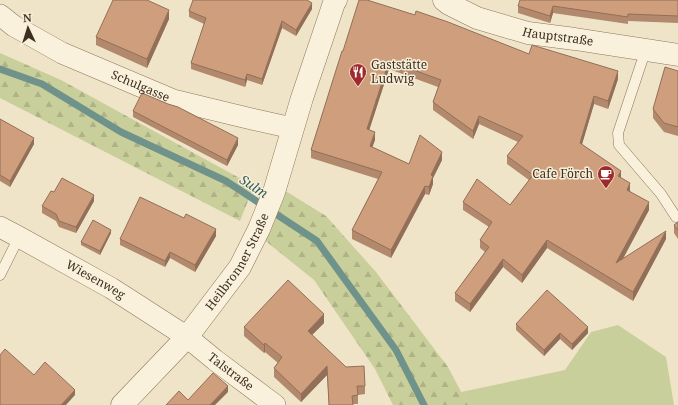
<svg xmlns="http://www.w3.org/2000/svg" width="678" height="405" font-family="'Noto Serif',serif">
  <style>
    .grass { fill: #c9cf9b }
    .forest { fill: url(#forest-firs) }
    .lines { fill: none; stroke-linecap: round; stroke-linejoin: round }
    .stream { stroke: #6f938a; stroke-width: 7 }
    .service-casing { stroke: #8d765c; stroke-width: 11 }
    .minor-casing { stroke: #8d765c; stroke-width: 22 }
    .tertiary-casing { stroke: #8d765c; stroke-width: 23 }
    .service { stroke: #faf1dc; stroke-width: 10 }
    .minor { stroke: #faf1dc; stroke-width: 21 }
    .tertiary { stroke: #faf1dc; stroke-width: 22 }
    .wall { fill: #b2896c }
    .shaded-wall { fill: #916f58 }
    .building { fill: #cf9f7d; stroke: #916f58 }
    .labels { text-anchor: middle; stroke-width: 3; stroke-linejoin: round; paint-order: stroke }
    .street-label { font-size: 12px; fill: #3d2e20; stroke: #f7eed8 }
    .poi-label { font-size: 12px; fill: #3d2e20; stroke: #f7eed8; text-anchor: start }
    .water-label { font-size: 13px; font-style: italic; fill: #2f5d5a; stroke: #f7eed8 }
  </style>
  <defs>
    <pattern id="forest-firs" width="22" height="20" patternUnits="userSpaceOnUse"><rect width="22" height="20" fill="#c9cf9b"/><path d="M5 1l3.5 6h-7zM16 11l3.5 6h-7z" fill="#aeb285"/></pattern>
  </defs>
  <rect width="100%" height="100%" fill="#f0e4c8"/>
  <path class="grass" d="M618,325L666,357L674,405H468L461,392L565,370L591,332Z"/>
  <path class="forest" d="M0,53L61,80L254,186L240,221L0,98Z
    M284,190L326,216L376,272L448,367L468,405H393L375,369L314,280L263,239Z"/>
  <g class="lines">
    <path class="stream" d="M0,69L42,84L121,132L226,181L317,241L396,350L424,405"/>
    <g class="service-casing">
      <path id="service" d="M644,50L642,61L618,133L619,145L661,194L676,217
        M0,275L19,237"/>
    </g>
    <g class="minor-casing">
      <g id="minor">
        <path id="s1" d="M0,15L14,26L62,53L173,100L256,120L292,128"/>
        <path id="s2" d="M0,227L19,237L111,288L136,304L187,337L215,360L275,405"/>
      </g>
    </g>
    <g class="tertiary-casing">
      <g id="tertiary">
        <path id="s3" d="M444,0L449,4L477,18L528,33L575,39L678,55"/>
        <path id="s4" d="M122,405L187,337L240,267L259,229L274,192L302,98L334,3L336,0"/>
      </g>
    </g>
    <use href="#service" class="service"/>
    <use href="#minor" class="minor"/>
    <use href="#tertiary" class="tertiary"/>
  </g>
  <path class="wall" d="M678,0V23L628,21V24L553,13L550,23L518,13V6Z
    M312,9L296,36L282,28L262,85L247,80L245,87L191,69V63L204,24L189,17V11Z
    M169,19L147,68L96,45V37Z
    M343,51L529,54L618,79L608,109L594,104L582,144L621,178L630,191L649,210L623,259L666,239L633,301L547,248L522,283L503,267L470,312L455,301V293L485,252L480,248V240L489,227L463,210V202L510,205L529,180L507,164V156L518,142L479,124L473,139L433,110V102L438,87L389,69L369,130L375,140L372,147L409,164L442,160L433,178V184L429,195L425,194L391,258L352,239V230L378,179L311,158V150Z
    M678,71V136L664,132L653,118V109Z
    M133,111L238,145L227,166L133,117Z
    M0,119L34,144L10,187L0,181Z
    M94,201L76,233L59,227L56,221L42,213V206Z
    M678,222V239L674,233V225Z
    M111,233L100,255L81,245V242Z
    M216,236L195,272L170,258L165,267L120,245V239Z
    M324,323L312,335L365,386V394L358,395V404H353V405H329L327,375L301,402L274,377V368L278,363L265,352L264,353L244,336V327Z
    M516,324L588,333L572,350L560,339L544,356L516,330Z"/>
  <path class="shaded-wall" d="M312,3V9L296,36V30Z
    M553,6V13L550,23V16Z
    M169,10V19L147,68V59Z
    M282,21V28L262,85V79Z
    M389,61V69L367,137V129L376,100Z
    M618,71V79L608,109V101Z
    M247,74V80L245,87V80Z
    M594,96V104L580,151V143Z
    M479,116V124L473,139V131Z
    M375,132V140L370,154V146Z
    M34,138V144L10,187V181Z
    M238,138V145L227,166V160Z
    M442,152V160L433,178V184L429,195V187L431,175Z
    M621,171V179L618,176Z
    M630,183V191L627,198V190Z
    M425,186V194L391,258V250Z
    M94,195V201L76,233V227Z
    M649,202V210L616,271V263Z
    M216,229V236L195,272V265Z
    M111,230V233L100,255V251Z
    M666,231V239L633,301V292Z
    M547,240V248L522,283V275Z
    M170,252V258L165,267V261Z
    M503,259V267L470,312V304Z
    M324,314V323L308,339V331Z
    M588,327V333L572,350V344Z
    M560,333V339L544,356V350Z
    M265,343V352L264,353V345Z
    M327,366V375L301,402V394Z
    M228,386V392L215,405H210Z
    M75,390V395L66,405H61Z"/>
  <path class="building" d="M113,0H147L169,10L147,59L96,37Z
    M193,0H307L312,3L296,30L282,21L262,79L247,74L245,80L191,63L206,18L189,11Z
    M359,0H367L415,15L416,11L448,22L529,54L532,45L618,71L608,101L594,96L580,143L621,171L618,176L630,183L627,190L649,202L616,263L666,231L633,292L547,240L522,275L503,259L470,304L455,293L489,247L480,240L492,222L463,202L477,179L510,205L533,175L507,156L523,136L479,116L473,131L433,102L441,80L389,61L377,98L376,100V101L367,129L375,132L370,146L409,164L420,135L442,152L431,175L433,176L429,187L425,186L391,250L352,230L382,172L311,150L342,51H343Z
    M520,0H678V16L628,14V17L553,6L550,16L518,6Z
    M665,67L678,71V127L664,123L653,109Z
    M142,93L168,104L178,107L238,138L227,160L133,111Z
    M0,119L34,138L10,181L0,175Z
    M62,178L94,195L76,227L59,221L56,214L42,206L51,191L54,192Z
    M140,197L184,218L186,214L216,229L195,265L170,252L165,261L120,239Z
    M93,220L111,230L100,251L81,242Z
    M678,222V230L674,225Z
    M288,280L324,314L308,331L346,367L364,366L365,386H357L358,395L352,396L353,405H329L327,366L301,394L274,368L282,357L265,343L264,345L244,327Z
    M547,290L588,327L572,344L560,333L544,350L516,324Z
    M5,349L34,375L45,362L75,390L61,405H0V355Z
    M213,373L228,386L210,405H166L179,391L188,400Z"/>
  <defs>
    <g id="restaurant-pin" transform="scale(0.9)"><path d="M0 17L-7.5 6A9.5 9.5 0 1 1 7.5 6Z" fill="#9e2a2b" stroke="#f7eed8"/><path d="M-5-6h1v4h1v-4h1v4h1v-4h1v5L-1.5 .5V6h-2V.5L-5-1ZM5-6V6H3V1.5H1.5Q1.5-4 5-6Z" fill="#fff"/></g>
    <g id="cafe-pin" transform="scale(0.9)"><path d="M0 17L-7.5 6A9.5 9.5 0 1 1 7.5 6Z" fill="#9e2a2b" stroke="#f7eed8"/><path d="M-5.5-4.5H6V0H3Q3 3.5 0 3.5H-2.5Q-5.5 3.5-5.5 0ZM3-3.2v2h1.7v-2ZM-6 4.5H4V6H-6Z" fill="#fff"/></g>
  </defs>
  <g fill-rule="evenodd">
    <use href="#restaurant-pin" x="358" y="72"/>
    <use href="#cafe-pin" x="606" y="174"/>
  </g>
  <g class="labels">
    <g class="street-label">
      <text dy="4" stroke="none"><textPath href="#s3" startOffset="121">Hauptstraße</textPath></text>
      <text dy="4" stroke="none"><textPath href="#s1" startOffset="158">Schulgasse</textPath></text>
      <text dy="4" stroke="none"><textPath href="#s4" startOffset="185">Heilbronner Straße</textPath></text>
      <text dy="4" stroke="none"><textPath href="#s2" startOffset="109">Wiesenweg</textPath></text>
      <text dy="4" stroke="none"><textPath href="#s2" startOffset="273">Talstraße</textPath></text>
    </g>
    <g class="poi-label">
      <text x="371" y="69">Gaststätte<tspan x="371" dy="14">Ludwig</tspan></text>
      <text x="593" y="178" text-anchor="end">Cafe Förch</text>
    </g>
    <g class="water-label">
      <text transform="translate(254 186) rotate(33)" y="5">Sulm</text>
    </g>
  </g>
  <g transform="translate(28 28) rotate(356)" stroke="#f7eed8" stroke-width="3" paint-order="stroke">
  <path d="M0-3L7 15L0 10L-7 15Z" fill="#3d2e20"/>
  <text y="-6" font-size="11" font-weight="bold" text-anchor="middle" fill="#3d2e20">N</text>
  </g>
</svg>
